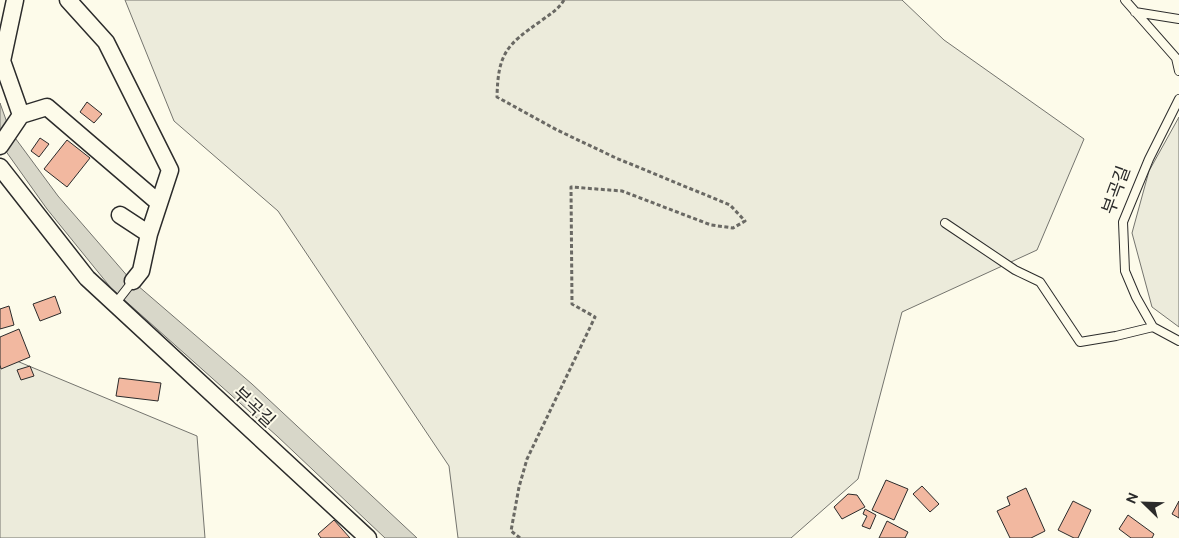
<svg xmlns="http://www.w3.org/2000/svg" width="1179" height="538" font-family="Ubuntu,'Noto Sans KR',sans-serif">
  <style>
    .green { fill: #ecebdb; stroke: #74746e }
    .water { fill: #d8d7c9; stroke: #74746e }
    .building { fill: #f2b8a0; stroke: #2b2b2b }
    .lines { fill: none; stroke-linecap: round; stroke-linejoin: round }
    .service-casing { stroke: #2b2b2b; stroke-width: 10 }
    .minor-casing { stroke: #2b2b2b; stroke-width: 19 }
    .path { stroke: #6a6964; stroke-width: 3; stroke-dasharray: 4 2.5; stroke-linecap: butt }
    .service { stroke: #fdfbea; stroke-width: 8 }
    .minor { stroke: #fdfbea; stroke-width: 16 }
    .labels { text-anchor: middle; stroke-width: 4; stroke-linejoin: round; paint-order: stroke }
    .street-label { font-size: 18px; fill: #2b2b2b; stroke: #fdfbea }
  </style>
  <rect width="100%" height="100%" fill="#fdfbea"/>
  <path class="green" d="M125,0H902L944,40L1084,139L1037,250L902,312L858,479L791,538H458L449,466L278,211L174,121Z
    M1179,117V327L1152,307L1132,233L1149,171Z
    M0,354L197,436L205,538H0Z"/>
  <path class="water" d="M0,103L10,131L58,196L130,279L252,384L417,538H385L277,436L111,288L47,209L0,143Z"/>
  <path class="building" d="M87,102L102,114L94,123L80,112Z
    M40,138L49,144L39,157L31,151Z
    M67,140L90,158L67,187L44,169Z
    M55,296L61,313L40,321L33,304Z
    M9,306L14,325L0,329V309Z
    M19,329L30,357L1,369L0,365V337Z
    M30,366L34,376L21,380L17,370Z
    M119,378L161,383L158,401L116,396Z
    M886,480L908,489L894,520L872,510Z
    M922,486L939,504L930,512L913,494Z
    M1026,488L1045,531L1031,538H1010L997,511L1010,505L1007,497Z
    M848,494L857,495L865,507L842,519L834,507Z
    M1073,501L1091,510L1078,538H1074L1058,530Z
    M1179,501V518L1172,514Z
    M865,509L876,515L870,529L862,526L867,516L863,514Z
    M1128,515L1154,534L1152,538H1131L1119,529Z
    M334,520L350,538H321L318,534Z
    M887,521L908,532L905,538H879Z"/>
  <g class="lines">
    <g class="service-casing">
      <path id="service" d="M1125,0L1176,58L1179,71
        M1135,12L1179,19
        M1179,99L1149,159L1123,222L1125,271L1136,297L1153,327L1179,341
        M945,223L1015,270L1040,282L1080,342L1116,336L1153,327
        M115,304L133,281"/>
    </g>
    <g class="minor-casing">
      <path id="minor" d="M68,0L106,42L170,170L149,234L141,271L133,281
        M21,115L47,107L159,203
        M0,146L21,115L2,61L15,0
        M0,167L87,278L368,538
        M120,215L149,234"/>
    </g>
    <path class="path" d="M520,538L511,531L519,487L527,459L595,317L572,304L571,187L622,191L711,225L733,228L745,221L730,205L616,158L557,130L497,97C498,54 506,45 541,21C550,14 558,10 564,0"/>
    <use href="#service" class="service"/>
    <use href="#minor" class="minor"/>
  </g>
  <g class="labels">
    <g class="street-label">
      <text transform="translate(1116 190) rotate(-70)" y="6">부곡길</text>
      <text transform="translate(254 407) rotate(43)" y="6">부곡길</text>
    </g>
  </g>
  <g transform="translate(1144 503) rotate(293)" stroke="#fdfbea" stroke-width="4" paint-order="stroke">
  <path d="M0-4L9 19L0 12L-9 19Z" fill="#2b2b2b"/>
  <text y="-8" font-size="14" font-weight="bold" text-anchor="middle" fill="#2b2b2b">N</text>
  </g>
</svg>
